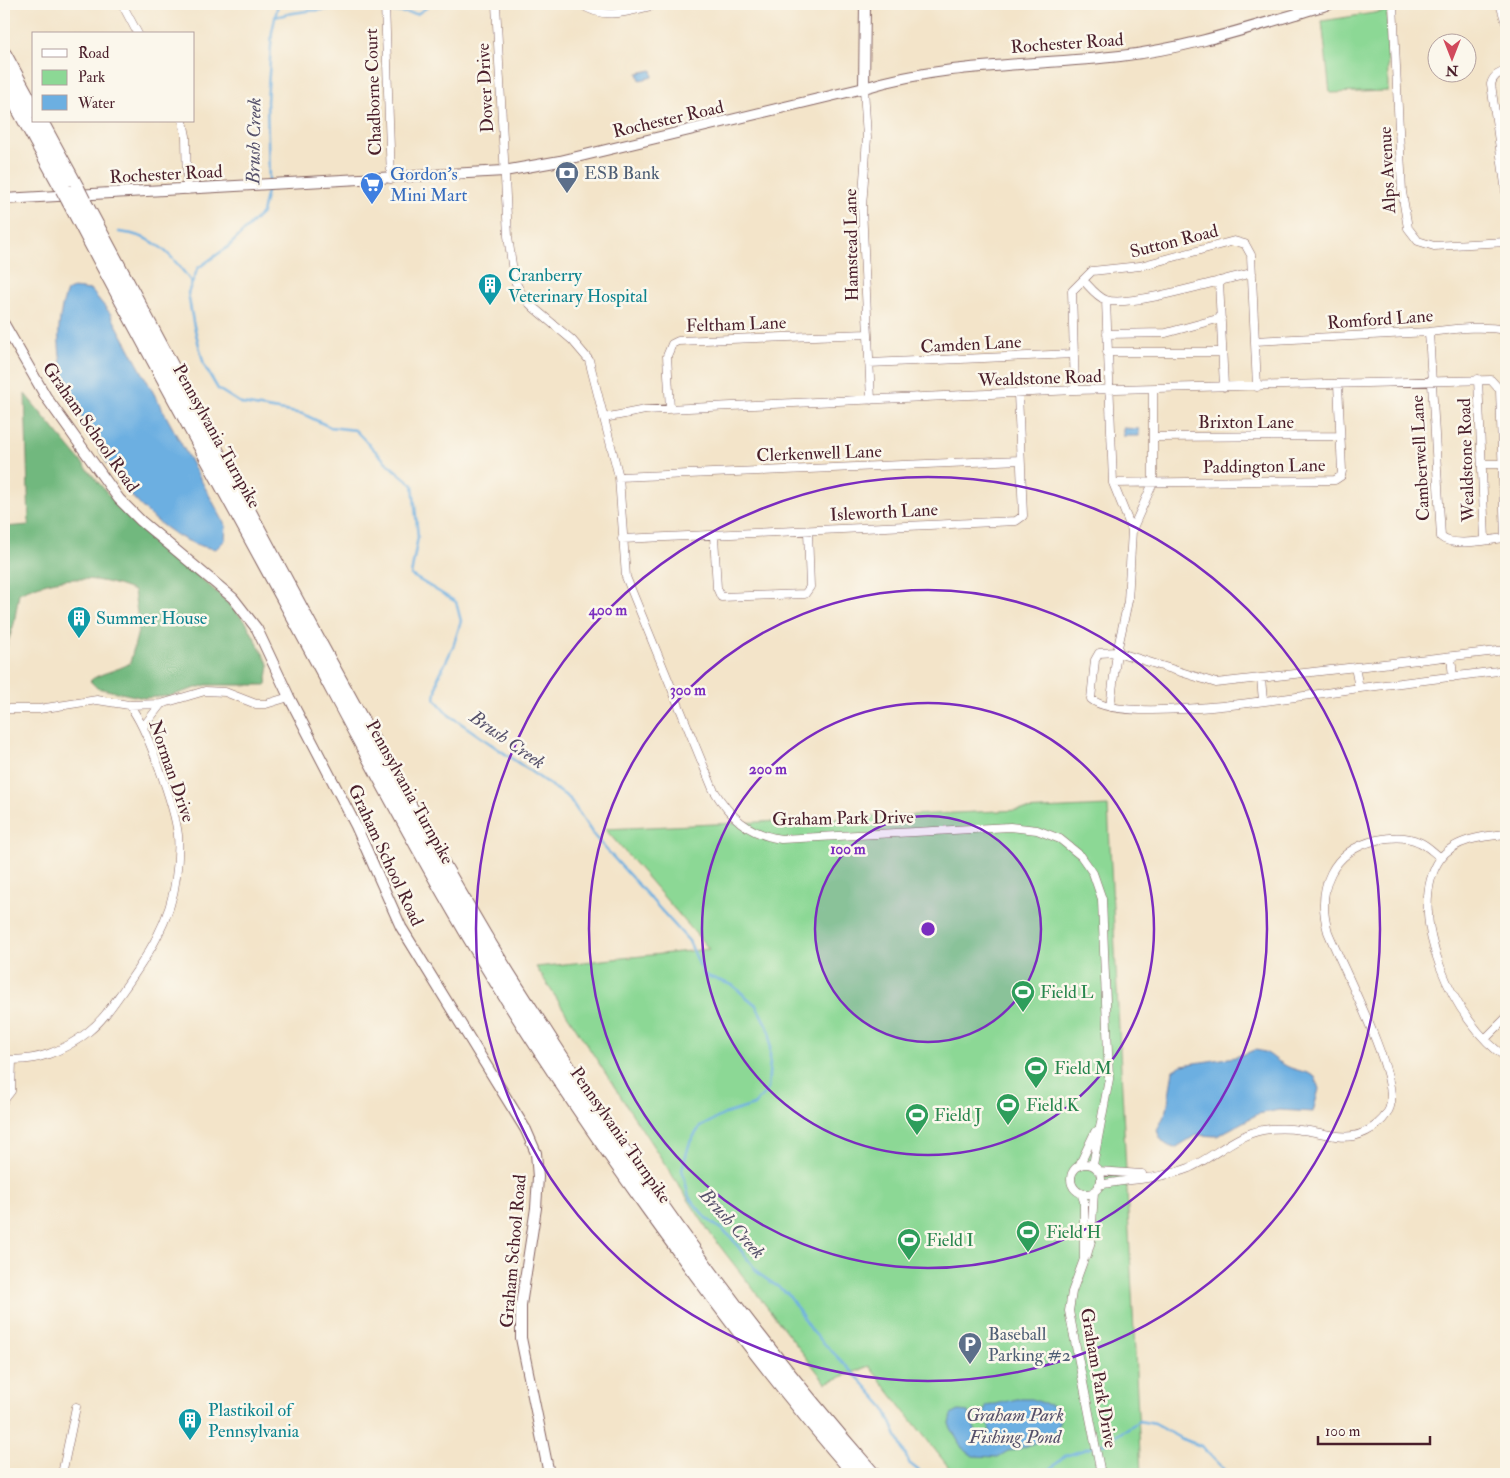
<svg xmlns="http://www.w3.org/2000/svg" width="1510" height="1478" font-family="'IM FELL Double Pica',serif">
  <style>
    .green { fill: #8cd895; stroke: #6b7c60 }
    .forest { fill: #71b87e; stroke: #5e6c54 }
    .water { fill: #6cafe1; stroke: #5b6786 }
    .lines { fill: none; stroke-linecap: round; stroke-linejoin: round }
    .stream { stroke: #6cafe1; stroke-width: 2.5 }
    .minor-casing { stroke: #856462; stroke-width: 9 }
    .tertiary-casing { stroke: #856462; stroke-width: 12 }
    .motorway-casing { stroke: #856462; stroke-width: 17 }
    .minor { stroke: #fff; stroke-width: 8 }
    .tertiary { stroke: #fff; stroke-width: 10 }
    .motorway { stroke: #fff; stroke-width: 15 }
    .motorway-bridge-casing { stroke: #856462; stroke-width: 17; stroke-linecap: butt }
    .motorway-bridge { stroke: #fff; stroke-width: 15 }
    .ring { fill: none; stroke: #7b2cbf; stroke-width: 2.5 }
    .labels { text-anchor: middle; stroke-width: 5; stroke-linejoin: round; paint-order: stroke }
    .street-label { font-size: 18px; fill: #4a1f2b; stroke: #fbf7ec }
    .service-label { font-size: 18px; fill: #4e5e75; stroke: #fbf7ec; text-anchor: start }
    .shop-label { font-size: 18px; fill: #366cbe; stroke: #fbf7ec; text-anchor: start }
    .culture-label { font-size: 18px; fill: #0d838f; stroke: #fbf7ec; text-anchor: start }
    .leisure-label { font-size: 18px; fill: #27864d; stroke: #fbf7ec; text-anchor: start }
    .water-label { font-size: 19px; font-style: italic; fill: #56516b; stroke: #fbf7ec }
    .centre { fill: #7b2cbf; stroke: #fbf7ec; stroke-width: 2.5 }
    .ring-label { font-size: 15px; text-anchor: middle; font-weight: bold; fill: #7b2cbf; stroke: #fbf7ec; stroke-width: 5; stroke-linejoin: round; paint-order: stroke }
  </style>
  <rect width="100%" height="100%" fill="#fbf7ec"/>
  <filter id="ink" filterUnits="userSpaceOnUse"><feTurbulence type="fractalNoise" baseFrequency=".02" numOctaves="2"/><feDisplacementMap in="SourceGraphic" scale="10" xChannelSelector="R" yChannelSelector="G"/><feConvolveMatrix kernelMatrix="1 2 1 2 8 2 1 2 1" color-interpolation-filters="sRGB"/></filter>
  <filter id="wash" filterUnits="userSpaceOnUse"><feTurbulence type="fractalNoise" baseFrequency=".0096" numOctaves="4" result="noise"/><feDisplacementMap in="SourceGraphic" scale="20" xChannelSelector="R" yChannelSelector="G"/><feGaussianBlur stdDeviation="1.12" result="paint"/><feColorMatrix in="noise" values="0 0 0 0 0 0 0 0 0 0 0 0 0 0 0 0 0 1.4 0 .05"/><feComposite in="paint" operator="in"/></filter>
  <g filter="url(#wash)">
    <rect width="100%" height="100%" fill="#f3e4c9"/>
    <path class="green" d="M1387,11L1388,91L1330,93L1322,21Z
      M1108,806L1141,1474H954L869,1366L826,1383L712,1236L536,967L709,949L605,829Z"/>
    <path class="forest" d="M25,394L118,506L219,594L246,622L269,665L266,685H206L170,696L144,698L97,688L90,681C98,673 118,671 130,663L139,627L134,591C92,574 60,575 19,593L14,624L4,654V527L29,525Z"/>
    <path class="water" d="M652,70L653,77L640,80L638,73Z
      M73,288L91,290L110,313L226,526L225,540L216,549C151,541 99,459 76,405C72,396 66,386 64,377C57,347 56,320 67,291Z
      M1123,428L1139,429V436H1123Z
      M1255,1050C1271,1052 1270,1057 1283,1064C1293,1071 1305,1070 1315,1077L1319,1089L1313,1112L1279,1110L1258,1114L1217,1136L1196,1135L1175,1148C1165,1146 1160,1140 1157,1130L1167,1110L1173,1070L1182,1065L1235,1057Z
      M1017,1399H1031L1053,1406L1060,1418L1057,1430L1035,1443L1016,1450L1008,1451L998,1457L973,1456L962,1448L954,1434L949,1424L951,1415L959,1411L968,1412L976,1432L983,1435L990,1432C989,1421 980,1417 987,1406Z"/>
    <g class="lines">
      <path class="stream" d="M275,17C321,5 370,9 417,14L432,4
        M269,181L267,101L272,32L278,4
        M268,187L262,213L228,247L198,268L188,293L193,322L204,365L218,389L242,404L303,414L330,427L355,430L389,465L413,485L418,537L411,575L456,602L461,621L453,647L438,678L435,699L449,715L569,798L595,837L689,941L704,975L732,985L756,1005L770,1032V1061L768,1089L754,1105L725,1114L700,1127L690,1142L682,1169L689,1197L706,1218L730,1236L759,1274L787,1293L813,1332L862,1382L884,1407L909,1463L923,1474
        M119,232C155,235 172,255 192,283
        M1045,1474L1065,1456L1105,1443L1139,1421L1155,1424L1180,1438L1201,1446L1224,1469V1474"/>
    </g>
  </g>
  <g filter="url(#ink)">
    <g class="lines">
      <g class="minor-casing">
        <path id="minor" d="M122,4L138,34
          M385,4L391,179
          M496,4L508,236L514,279L523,297L534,308L572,340L589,360L619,477L626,577L713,789C730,817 748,834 781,839L1010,827L1037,830L1060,839L1081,856L1093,873L1102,899L1109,1079L1093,1165
          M581,4C605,22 632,10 658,4
          M1393,4L1402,192L1408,228L1418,241L1434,246L1506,242
          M1500,4L1506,23
          M1506,71C1498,73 1493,76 1491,84L1506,192
          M864,88L867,138L862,207L871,400
          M183,121L186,136L187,190
          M1083,280C1089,286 1097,297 1106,300C1129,308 1224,279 1252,273
          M1219,281L1224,387
          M1106,300L1113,483L1132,530L1128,601L1117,652L1110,707
          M1429,332L1441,537C1453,548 1490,539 1506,538
          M1107,334L1166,333L1221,318
          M1255,341L1429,332C1455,329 1480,325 1506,330
          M1107,352H1222
          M869,363L1074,354
          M1478,379L1485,540
          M1075,390L1072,291L1092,271L1140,266L1234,241L1245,244L1251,255L1257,387
          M670,409L667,356L672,344L678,341L868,334
          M604,418L645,410L1075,390L1491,380L1500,390L1505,538
          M1153,437L1340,436
          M1483,464H1506
          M619,477L1020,460
          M1113,483L1335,480L1341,476L1342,471L1338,384
          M1132,530L1153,483V389
          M714,536L717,588L721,597L805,594L810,587L808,531
          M622,539L1016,521L1023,516L1018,393
          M1506,650L1216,683L1117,652L1099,653L1095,660L1091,699C1123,727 1312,694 1360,688C1409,682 1457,676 1506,670
          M1451,657L1453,677
          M1355,667L1359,688
          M1261,678L1263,701
          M4,709H39L97,700L129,705L161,704L205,691L225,692L256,704H266L289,697
          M143,727L161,704
          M1506,834C1484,836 1454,839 1440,859C1403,914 1456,1026 1506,1057
          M1486,1038L1506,1018
          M4,1059C34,1063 64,1051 88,1032C102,1021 112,1006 122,992C147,957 171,921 176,877C178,864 179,849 178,835C175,808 147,726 129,705
          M4,1100L11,1091L12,1060
          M1071 1179a15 15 0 1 1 30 0a15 15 0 1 1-30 0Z
          M1079,1166L1095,1132
          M1098,1171L1142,1174
          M1099,1185C1129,1179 1161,1179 1189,1168C1214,1157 1235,1135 1263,1130C1275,1128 1288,1128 1301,1130C1318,1131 1336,1139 1353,1136C1369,1133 1389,1119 1391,1102C1394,1065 1344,971 1328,932C1316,888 1331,851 1377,840C1390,837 1406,836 1419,842C1427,845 1434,853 1441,858
          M1081,1193L1084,1201V1259L1072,1292L1069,1311L1101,1474
          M1087,1255L1091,1241L1094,1191
          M62,1474L76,1407"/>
      </g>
      <g class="tertiary-casing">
        <path id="tertiary" d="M864,88L865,4
          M4,199L504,171L560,161L864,88C948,62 1034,66 1120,56C1192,48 1260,24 1330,4
          M4,324L46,397L119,499L141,521L233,598L257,629L289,697L356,826L401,927L526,1130L536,1153L538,1177L536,1208L521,1305V1338L549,1474"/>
      </g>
      <g class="motorway-casing">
        <path id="motorway" d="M4,55L34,110
          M4,81L63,189
          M40,121L77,189
          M83,201C215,447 342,696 484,936C506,973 530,1009 553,1045C649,1195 754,1340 872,1474
          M70,202C140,336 213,467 285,600C340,701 393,804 451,904C511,1009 578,1109 648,1207C714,1299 782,1389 856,1474"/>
      </g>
      <use href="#minor" class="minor"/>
      <use href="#tertiary" class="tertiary"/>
      <use href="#motorway" class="motorway"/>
      <g class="motorway-bridge-casing">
        <path id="motorway-bridge" d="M63,189L70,202
          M77,189L83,201"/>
      </g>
      <use href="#motorway-bridge" class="motorway-bridge"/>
    </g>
  </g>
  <circle cx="928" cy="929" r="113" fill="#7b2cbf" fill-opacity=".12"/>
  <g class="ring">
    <circle cx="928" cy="929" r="113"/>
    <circle cx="928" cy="929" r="226"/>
    <circle cx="928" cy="929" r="339"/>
    <circle cx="928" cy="929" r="452"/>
  </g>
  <defs>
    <g id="bank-pin" transform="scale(1.25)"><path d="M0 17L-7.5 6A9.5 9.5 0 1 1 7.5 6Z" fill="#5c6f8a" stroke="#fbf7ec"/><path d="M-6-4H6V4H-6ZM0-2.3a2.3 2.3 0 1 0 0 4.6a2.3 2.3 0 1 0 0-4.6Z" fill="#fff"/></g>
    <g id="supermarket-pin" transform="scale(1.25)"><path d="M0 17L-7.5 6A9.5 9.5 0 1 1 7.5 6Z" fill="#3f7fe0" stroke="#fbf7ec"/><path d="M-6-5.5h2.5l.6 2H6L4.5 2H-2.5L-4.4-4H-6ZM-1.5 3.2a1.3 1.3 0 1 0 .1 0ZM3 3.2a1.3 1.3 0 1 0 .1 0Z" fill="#fff"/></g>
    <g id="building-pin" transform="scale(1.25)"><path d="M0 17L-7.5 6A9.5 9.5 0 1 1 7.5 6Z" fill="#0f9aa8" stroke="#fbf7ec"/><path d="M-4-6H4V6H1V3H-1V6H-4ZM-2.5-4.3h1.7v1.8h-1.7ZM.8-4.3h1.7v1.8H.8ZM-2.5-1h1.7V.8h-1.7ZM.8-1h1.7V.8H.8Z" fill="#fff"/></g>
    <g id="stadium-pin" transform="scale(1.25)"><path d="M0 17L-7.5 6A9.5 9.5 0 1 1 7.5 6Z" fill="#2e9e5b" stroke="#fbf7ec"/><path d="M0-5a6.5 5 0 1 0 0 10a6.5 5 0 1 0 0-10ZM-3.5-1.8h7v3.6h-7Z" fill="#fff"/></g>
    <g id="parking-pin" transform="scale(1.25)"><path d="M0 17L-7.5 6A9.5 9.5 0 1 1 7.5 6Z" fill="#5c6f8a" stroke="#fbf7ec"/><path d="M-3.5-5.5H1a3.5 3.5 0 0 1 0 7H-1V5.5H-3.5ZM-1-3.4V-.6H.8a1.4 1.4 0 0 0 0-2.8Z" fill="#fff"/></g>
  </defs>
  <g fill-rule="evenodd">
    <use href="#bank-pin" x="567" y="173"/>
    <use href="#supermarket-pin" x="372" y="184"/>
    <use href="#building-pin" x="490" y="285"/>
    <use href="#building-pin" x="79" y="618"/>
    <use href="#stadium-pin" x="1023" y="992"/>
    <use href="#stadium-pin" x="1036" y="1068"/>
    <use href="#stadium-pin" x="1008" y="1105"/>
    <use href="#stadium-pin" x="917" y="1115"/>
    <use href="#stadium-pin" x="1028" y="1232"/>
    <use href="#stadium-pin" x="909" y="1240"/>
    <use href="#parking-pin" x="970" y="1344"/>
    <use href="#building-pin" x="190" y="1420"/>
  </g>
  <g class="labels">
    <g class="street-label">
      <text transform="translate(1067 43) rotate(-4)" y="6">Rochester Road</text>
      <text transform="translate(485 88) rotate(-93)" y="6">Dover Drive</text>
      <text transform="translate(373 92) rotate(-92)" y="6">Chadborne Court</text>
      <text transform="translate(668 119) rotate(-13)" y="6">Rochester Road</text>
      <text transform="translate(1387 170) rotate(-93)" y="6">Alps Avenue</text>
      <text transform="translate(166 174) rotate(-3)" y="6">Rochester Road</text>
      <text transform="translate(1174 241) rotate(-14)" y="6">Sutton Road</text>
      <text transform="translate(851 245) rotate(-91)" y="6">Hamstead Lane</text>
      <text transform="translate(1380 319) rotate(-4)" y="6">Romford Lane</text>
      <text transform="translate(736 324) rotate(-2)" y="6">Feltham Lane</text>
      <text transform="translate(971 344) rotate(-3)" y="6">Camden Lane</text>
      <text transform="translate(1040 378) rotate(-2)" y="6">Wealdstone Road</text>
      <text x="1246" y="428">Brixton Lane</text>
      <text transform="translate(91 427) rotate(55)" y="6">Graham School Road</text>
      <text transform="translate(217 436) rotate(61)" y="6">Pennsylvania Turnpike</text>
      <text transform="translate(819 453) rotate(-2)" y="6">Clerkenwell Lane</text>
      <text transform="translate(1420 458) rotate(-93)" y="6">Camberwell Lane</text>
      <text transform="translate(1466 460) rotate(-92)" y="6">Wealdstone Road</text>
      <text transform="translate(1264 466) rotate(-1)" y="6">Paddington Lane</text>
      <text transform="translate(884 512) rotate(-3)" y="6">Isleworth Lane</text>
      <text transform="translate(172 771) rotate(71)" y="6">Norman Drive</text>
      <text transform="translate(410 792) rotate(61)" y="6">Pennsylvania Turnpike</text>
      <text transform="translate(843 818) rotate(-1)" y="6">Graham Park Drive</text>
      <text transform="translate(386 855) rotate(65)" y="6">Graham School Road</text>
      <text transform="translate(621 1135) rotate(55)" y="6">Pennsylvania Turnpike</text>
      <text transform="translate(513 1251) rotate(-85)" y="6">Graham School Road</text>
      <text transform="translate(1099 1378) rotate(80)" y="6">Graham Park Drive</text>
    </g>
    <g class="service-label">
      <text x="584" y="179">ESB Bank</text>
      <text x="988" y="1340">Baseball<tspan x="988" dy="21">Parking #2</tspan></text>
    </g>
    <g class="shop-label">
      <text x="390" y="180">Gordon's<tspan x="390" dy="21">Mini Mart</tspan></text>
    </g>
    <g class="culture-label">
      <text x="508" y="281">Cranberry<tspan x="508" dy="21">Veterinary Hospital</tspan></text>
      <text x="96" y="624">Summer House</text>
      <text x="208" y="1416">Plastikoil of<tspan x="208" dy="21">Pennsylvania</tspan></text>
    </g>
    <g class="leisure-label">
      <text x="1040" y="998">Field L</text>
      <text x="1054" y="1074">Field M</text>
      <text x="1026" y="1111">Field K</text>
      <text x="934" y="1121">Field J</text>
      <text x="1046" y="1238">Field H</text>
      <text x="926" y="1246">Field I</text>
    </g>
    <g class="water-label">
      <text transform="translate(253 141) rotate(-89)" y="7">Brush Creek</text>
      <text transform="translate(508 739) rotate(35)" y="7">Brush Creek</text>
      <text transform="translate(733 1223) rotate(48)" y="7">Brush Creek</text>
      <text x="1015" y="1421">Graham Park<tspan x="1015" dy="22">Fishing Pond</tspan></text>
    </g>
  </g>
  <circle cx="928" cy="929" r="8" class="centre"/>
  <g class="ring-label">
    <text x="608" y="615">400 m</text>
    <text x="688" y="695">300 m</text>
    <text x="768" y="774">200 m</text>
    <text x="848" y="854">100 m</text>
  </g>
  <rect width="1510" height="1478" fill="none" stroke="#fbf7ec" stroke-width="20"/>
  <rect x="32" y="32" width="162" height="90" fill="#fbf7ec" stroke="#b4a19f"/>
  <rect x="42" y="49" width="25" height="8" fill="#ffffff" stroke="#b4a19f"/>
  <text x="78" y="58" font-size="15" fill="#4a1f2b">Road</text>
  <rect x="42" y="70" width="25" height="15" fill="#8cd895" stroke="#b4a19f"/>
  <text x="78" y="82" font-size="15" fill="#4a1f2b">Park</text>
  <rect x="42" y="95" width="25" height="15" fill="#6cafe1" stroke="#b4a19f"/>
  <text x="78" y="108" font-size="15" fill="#4a1f2b">Water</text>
  <g transform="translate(1452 58) rotate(180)"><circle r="24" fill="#fbf7ec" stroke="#b4a19f"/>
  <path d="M0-4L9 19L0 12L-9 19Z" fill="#d1495b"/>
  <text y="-8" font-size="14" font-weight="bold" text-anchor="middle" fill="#4a1f2b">N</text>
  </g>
  <path d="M1318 1436v8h112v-8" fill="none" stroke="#4a1f2b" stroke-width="2.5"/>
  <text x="1325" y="1436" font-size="15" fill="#4a1f2b" stroke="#fbf7ec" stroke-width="4" paint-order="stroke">100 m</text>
</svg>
